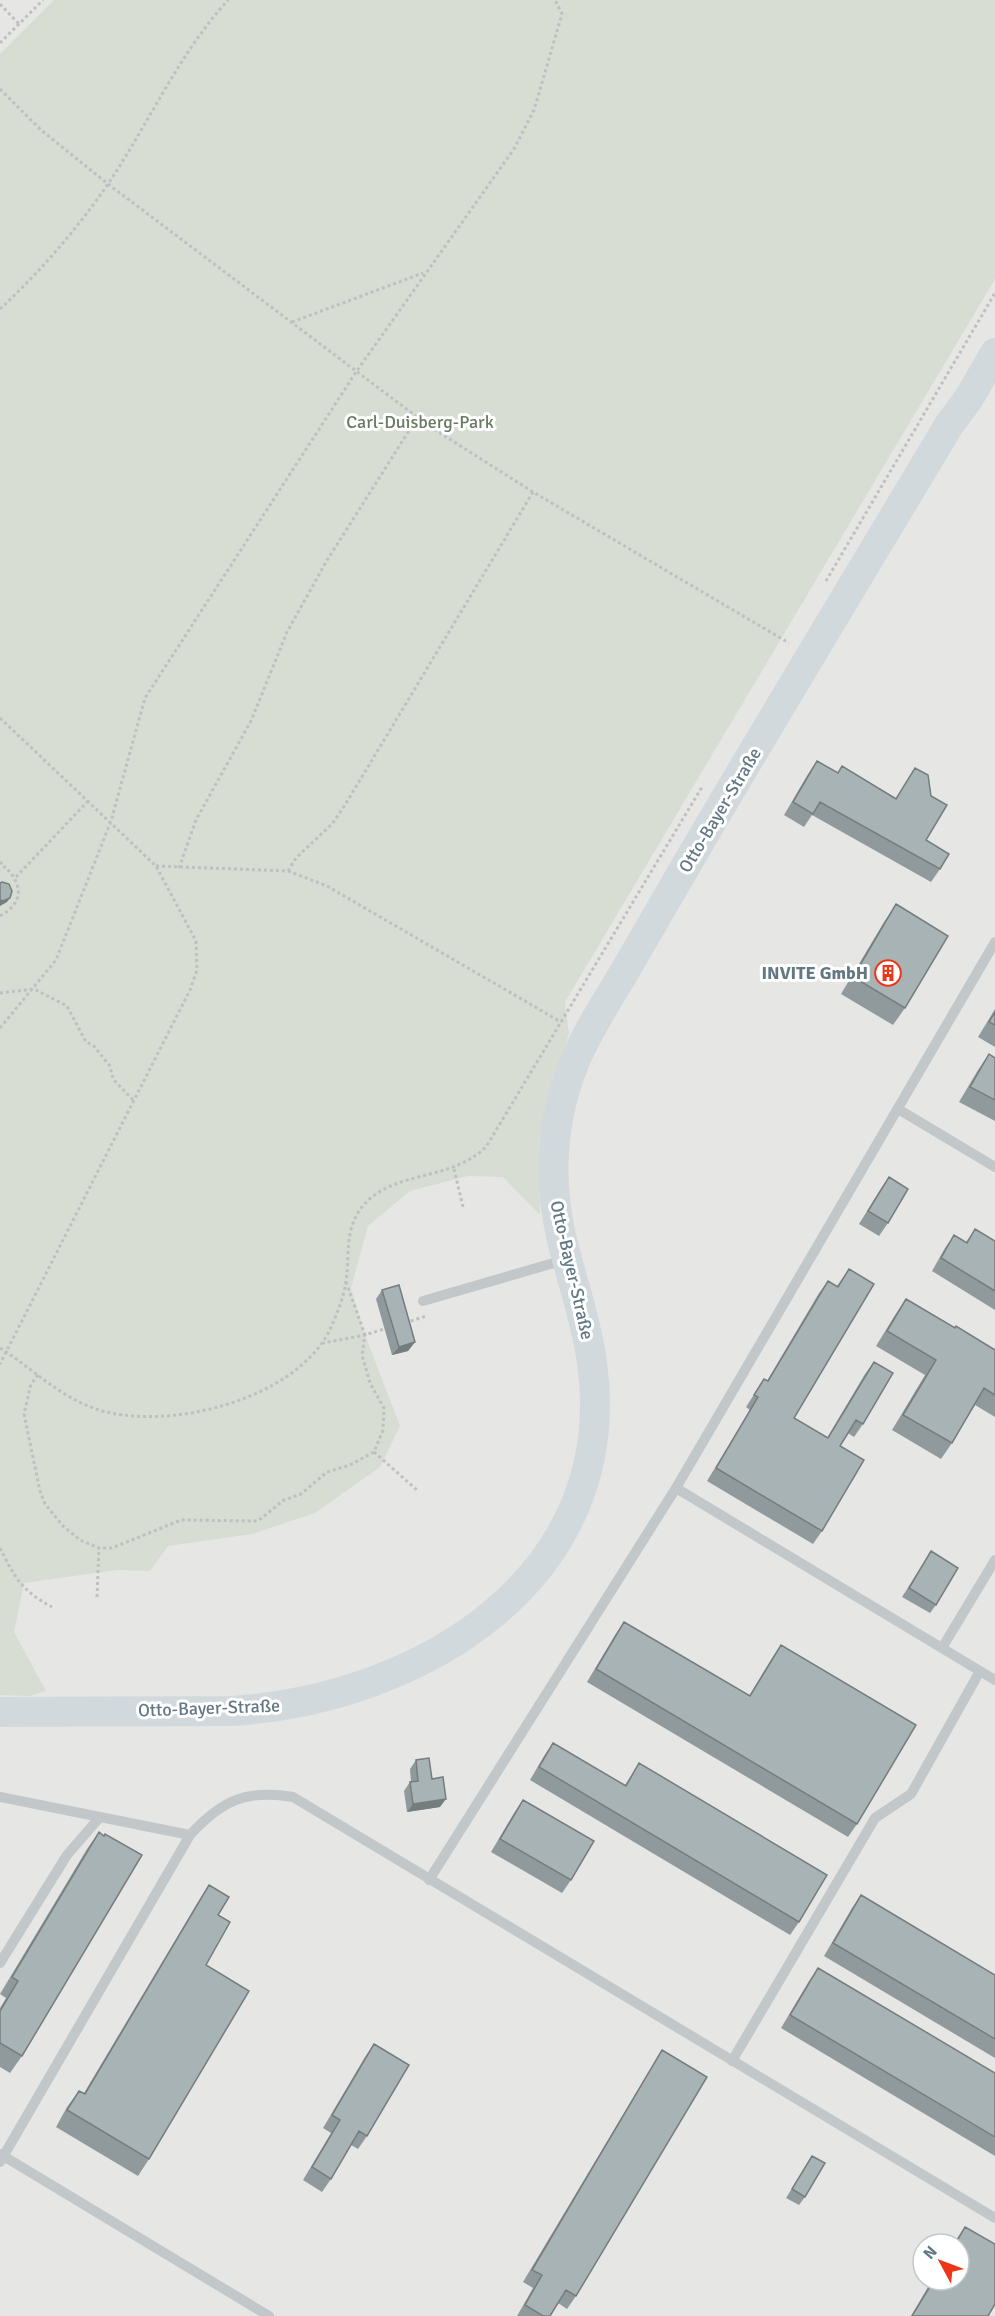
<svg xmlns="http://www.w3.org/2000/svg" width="995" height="2316" font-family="Signika,sans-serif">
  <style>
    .built { fill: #e6e6e4; fill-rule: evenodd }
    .green { fill: #d7ddd2 }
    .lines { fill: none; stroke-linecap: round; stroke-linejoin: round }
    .path { stroke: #bec0c2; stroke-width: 3; stroke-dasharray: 3 3; stroke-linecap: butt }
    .lane { stroke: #c2c7c9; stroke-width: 10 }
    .secondary { stroke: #d2d9dc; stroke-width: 30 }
    .wall { fill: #909a9d }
    .shaded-wall { fill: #767d7f }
    .building { fill: #a8b3b6; stroke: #767d7f; stroke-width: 1.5 }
    .labels { text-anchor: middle; stroke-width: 6; stroke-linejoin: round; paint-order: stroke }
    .park-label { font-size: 18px; fill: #697b61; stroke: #fff }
    .street-label { font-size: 18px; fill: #627884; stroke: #fff }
    .poi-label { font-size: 18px; font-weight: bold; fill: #627884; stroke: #fff; text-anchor: end }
  </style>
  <rect width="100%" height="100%" fill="#f5f5f1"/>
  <path class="built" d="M0,0H995V2316H0ZM923,2244H959V2280H923Z"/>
  <path class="green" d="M54,0H995V279L565,1002L569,1034L550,1091L539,1142L540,1215L503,1177L468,1176L410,1191L368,1226L351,1288L365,1335L400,1426L380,1467L315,1513L252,1534L168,1546L150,1571L117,1570L24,1583L14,1632L46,1691L30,1696L0,1695V54Z"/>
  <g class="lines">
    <path class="path" d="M0,4L19,24
      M0,43L43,0
      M0,89L41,130L108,184L429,426L533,492L789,643
      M0,309C40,272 77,229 108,184C149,123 178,55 228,0
      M292,322L423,273
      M826,581L995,293
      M0,718L156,866L196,941L197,970L190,990L0,1364
      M0,862L5,867L0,868
      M156,866L288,871L327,886L561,1022
      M179,868L196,820L251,721L287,632L326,562L417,418
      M288,871L296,858L332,824L345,805L533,492
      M16,877L89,800
      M0,916C24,903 23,884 5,867
      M0,993L34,989L67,1006L86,1042L93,1045L110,1066L113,1079L133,1100
      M0,1028L56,960L111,821L145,698L356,372L514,149L534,110L562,14L555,0
      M454,1169L463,1207
      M346,1282L365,1335L387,1328
      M405,1323L426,1316
      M0,1348C32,1368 58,1396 96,1409C167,1433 301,1399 332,1325C338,1311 344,1296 346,1281C350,1255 344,1230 362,1207C393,1169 448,1183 486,1147L702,787
      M38,1375L31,1384L24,1414L40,1491L45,1504L63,1526L80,1540L99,1548H112L181,1520L258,1521L284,1500L301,1494L327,1472L350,1465L374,1452L383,1430L384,1408L370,1383L362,1355L365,1335L323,1343
      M374,1452L417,1490
      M0,1548C15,1578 22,1591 52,1607
      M97,1597L99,1548"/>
    <path class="lane" d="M898,1109L995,1167
      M423,1301L564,1260
      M676,1488L995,1680
      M942,1648L995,1560
      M0,1797L190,1835
      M429,1880L676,1488L995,942
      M0,1963L67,1855L100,1817
      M732,2061L875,1818L911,1794L980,1671
      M0,2154L269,2316
      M0,2162L190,1835C222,1800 247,1789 293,1797L995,2218"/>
    <path class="secondary" d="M0,1712L231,1711C421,1699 622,1578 592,1362C586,1319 571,1278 561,1236C548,1177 552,1117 575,1061C587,1032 605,1004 622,976C645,936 668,897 691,857C776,712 863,569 949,425L969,398L995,353"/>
  </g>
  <path class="wall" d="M817,761L837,773L842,766L896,798L915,768L926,840L940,869L931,882L812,815L804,827L784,815L808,774Z
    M896,904L905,1008L893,1025L841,994L884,922Z
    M995,1009V1047L978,1037Z
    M989,1054L995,1058V1121L959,1102L978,1070Z
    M889,1177L888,1223L879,1236L859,1224L880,1190Z
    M975,1229L995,1241V1310L932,1271L945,1248L954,1235L966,1242Z
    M849,1269L794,1418L827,1438L865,1374L874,1362L863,1424L854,1437L848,1433L840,1446L822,1531L813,1544L707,1481L750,1410L746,1407L764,1379L767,1381L819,1293L828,1281L837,1286Z
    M382,1290L415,1342L408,1351L392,1355L376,1299Z
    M906,1299L954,1328L995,1350V1417L975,1405L952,1443L941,1459L892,1430L925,1375L876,1346L895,1315Z
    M931,1551L936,1605L930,1613L902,1597Z
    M624,1622L749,1696L772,1658L781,1645L857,1824L848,1837L587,1682L615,1635Z
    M553,1743L625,1785L639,1763L799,1922L790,1935L530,1780L544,1756Z
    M416,1760L432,1779L440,1807L407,1812L404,1791L410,1782H411L410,1769Z
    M523,1800L571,1880L562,1893L491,1852L514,1813Z
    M99,1832L22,2056L10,2073L0,2067V2008L6,1998L0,1994L87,1849Z
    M209,1885L218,1915L206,1965L149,2159L138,2176L56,2127L67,2107L79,2091L84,2093L198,1902Z
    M861,1895L995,1975V2058L824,1956L852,1908Z
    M818,1968L995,2073V2156L781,2028L809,1981Z
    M374,2044L367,2136L358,2149L351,2145L331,2179L322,2192L303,2180L331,2133L323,2128L365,2057Z
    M662,2050L576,2296L567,2309L558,2303L550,2316H517L533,2288L523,2282L654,2063Z
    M812,2156L805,2197L799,2205L786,2198Z
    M965,2227L988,2316H911L932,2280H959V2244H953Z"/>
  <path class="shaded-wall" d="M10,898L7,902L0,906V900Z
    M415,1342L408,1351L392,1355L399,1347Z
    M446,1799L440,1807L407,1812L413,1804Z"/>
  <path class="building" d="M817,761L838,773L842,766L896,799L915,768L928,775L931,796L947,805L926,840L949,854L940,869L820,802L813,814L793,802Z
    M2,882L9,884L12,891L10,898L3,901L0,900V883Z
    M896,904L948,936L905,1008L853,977Z
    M995,1012V1025L989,1022Z
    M989,1054L995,1058V1100L970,1087Z
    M889,1177L908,1189L888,1223L868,1211Z
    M975,1229L995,1241V1291L941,1258L954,1235L967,1243Z
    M849,1269L874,1284L794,1418L828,1438L874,1362L893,1373L863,1424L856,1420L840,1446L864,1460L822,1531L716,1468L758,1397L754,1395L764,1379L768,1381L828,1281L838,1287Z
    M399,1285L415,1342L399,1347L382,1290Z
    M906,1299L955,1328L956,1326L995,1350V1395L984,1388L952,1443L903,1415L936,1360L887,1331Z
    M931,1551L958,1568L936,1605L909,1588Z
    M624,1622L750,1696L781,1645L916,1725L857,1824L596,1669Z
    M553,1743L626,1786L639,1763L827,1875L799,1922L539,1767Z
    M429,1758L432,1779L443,1777L446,1799L413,1804L410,1782L418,1781L416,1760Z
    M523,1800L594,1841L571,1880L500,1839Z
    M99,1832L104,1836L105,1834L142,1855L22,2056L0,2043V2011L18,1981L12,1977Z
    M209,1885L229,1897L218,1915L230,1922L206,1965L249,1991L149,2159L67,2110L79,2091L85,2094Z
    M861,1895L995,1975V2039L833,1943Z
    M818,1968L995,2073V2137L790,2015Z
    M374,2044L409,2065L367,2136L359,2131L331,2179L312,2167L340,2120L332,2115Z
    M662,2050L707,2077L576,2296L566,2290L550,2316H543L525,2305L542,2275L532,2270Z
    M812,2156L825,2163L805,2197L792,2189Z
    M965,2227L995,2244V2304L988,2316H912L934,2280H959V2244H955Z"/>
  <defs>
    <g id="building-ring" transform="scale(1.35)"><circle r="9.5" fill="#fff" stroke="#ed3618" stroke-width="1.5"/><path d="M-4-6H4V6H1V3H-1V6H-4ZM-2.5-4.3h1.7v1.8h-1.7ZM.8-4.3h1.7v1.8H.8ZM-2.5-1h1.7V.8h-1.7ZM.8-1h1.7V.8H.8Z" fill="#ed3618"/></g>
  </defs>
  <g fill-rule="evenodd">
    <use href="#building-ring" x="888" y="973"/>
  </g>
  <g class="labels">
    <g class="park-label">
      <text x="420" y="428">Carl-Duisberg-Park</text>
    </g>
    <g class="street-label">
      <text transform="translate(720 810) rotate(-59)" y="6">Otto-Bayer-Straße</text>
      <text transform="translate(572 1270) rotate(77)" y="6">Otto-Bayer-Straße</text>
      <text transform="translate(209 1708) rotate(-2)" y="6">Otto-Bayer-Straße</text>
    </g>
    <g class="poi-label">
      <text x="868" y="979">INVITE GmbH</text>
    </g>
  </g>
  <g transform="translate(941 2262) rotate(311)"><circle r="28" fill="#ffffff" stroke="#c0c9ce" stroke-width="1.5"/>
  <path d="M0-4.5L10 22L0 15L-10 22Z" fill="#ed3618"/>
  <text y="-9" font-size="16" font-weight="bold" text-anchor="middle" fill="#627884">N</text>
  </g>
</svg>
